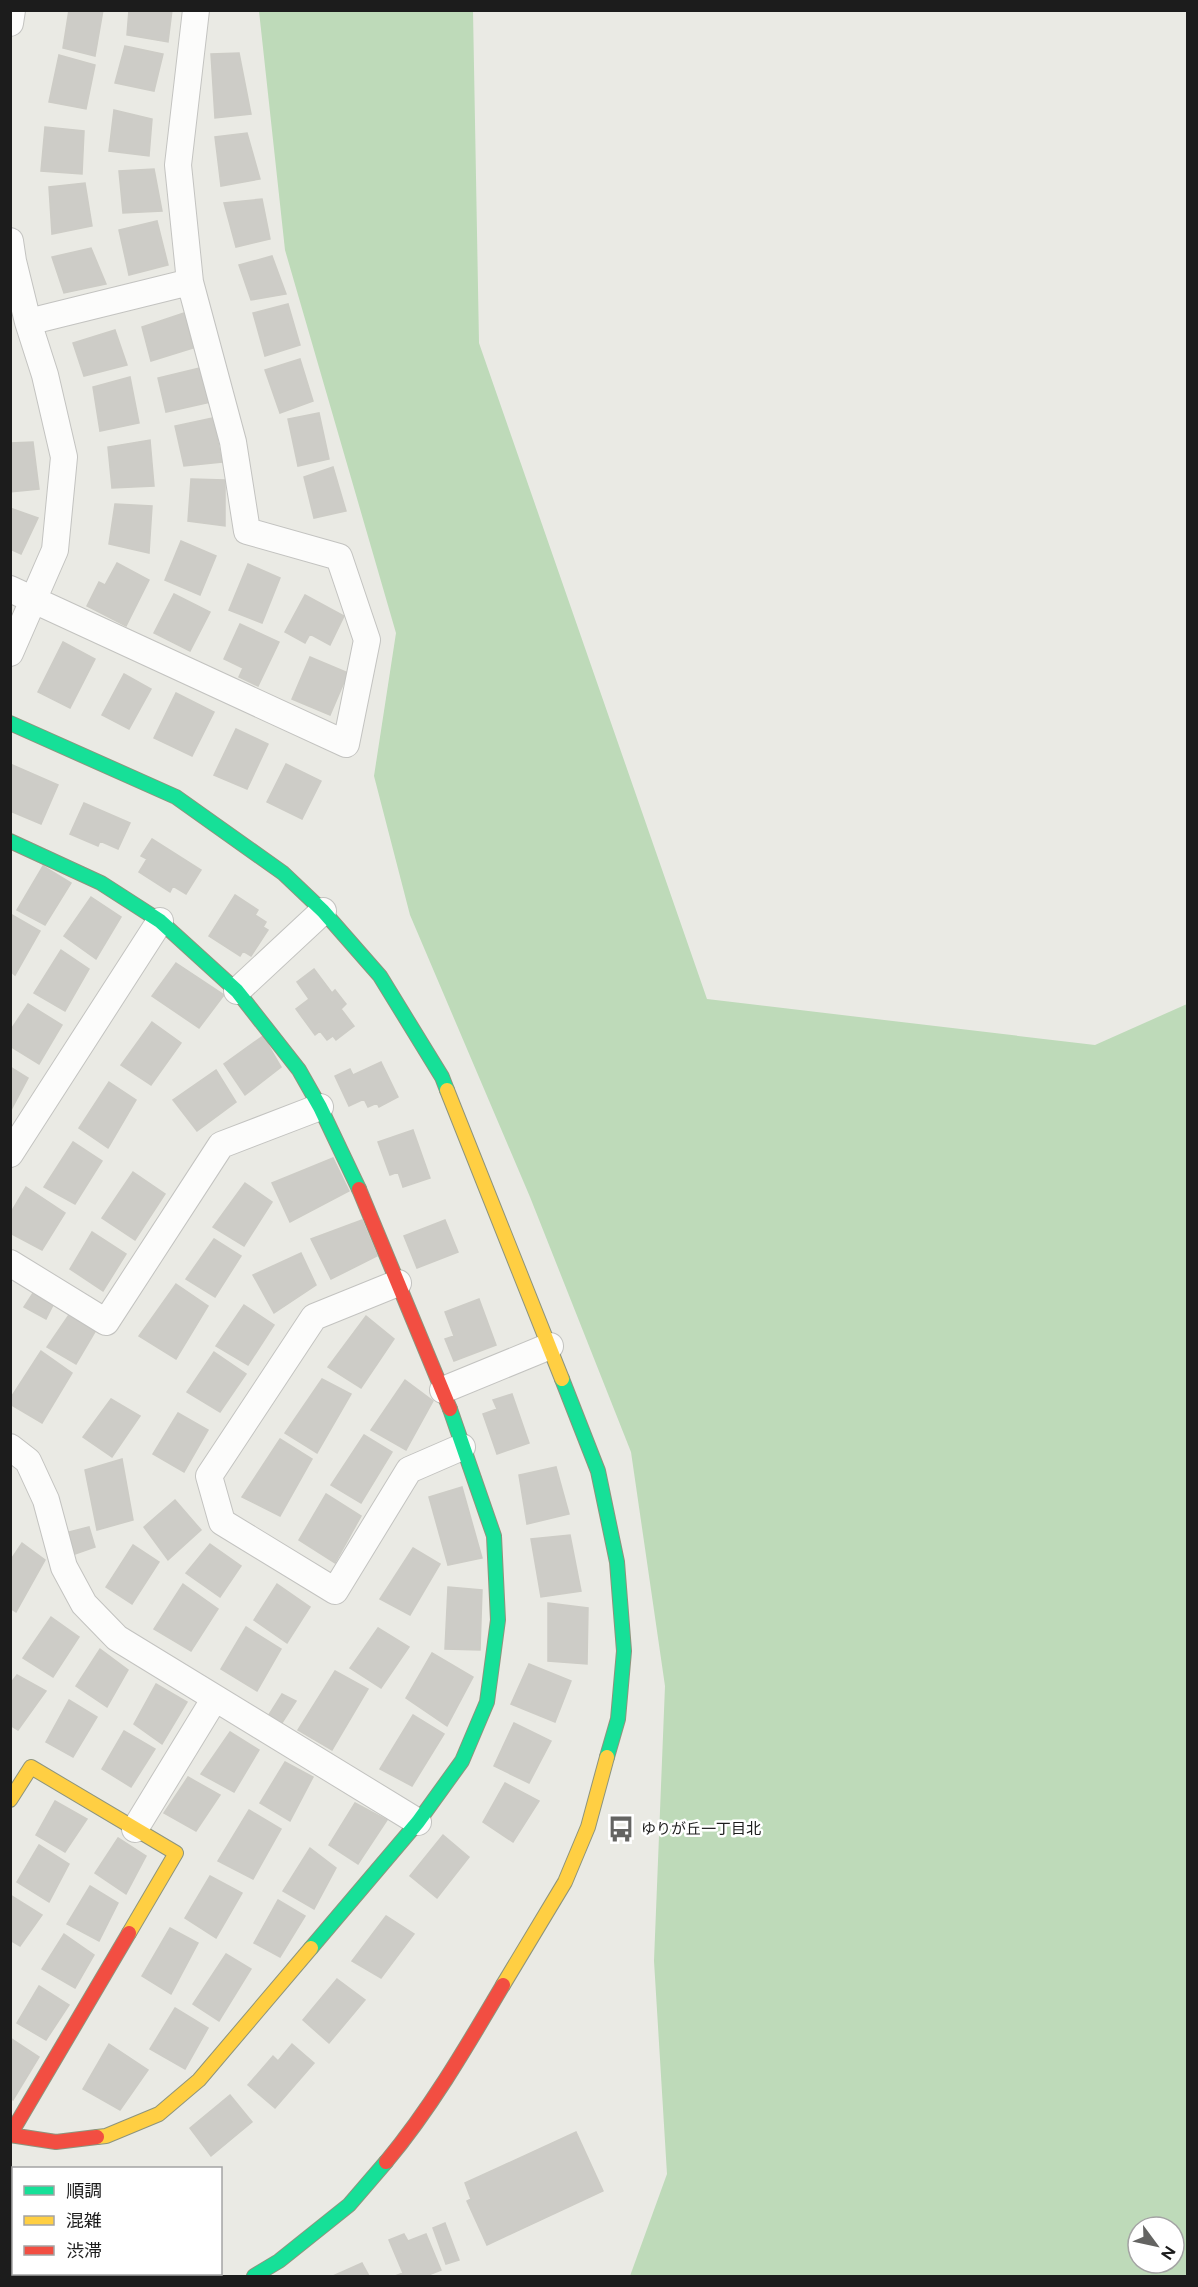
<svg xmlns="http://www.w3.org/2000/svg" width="1198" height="2287" font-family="Figtree,'Noto Sans JP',sans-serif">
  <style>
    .forest { fill: #bedab9; fill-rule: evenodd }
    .building { fill: #cdccc7; stroke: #cdccc6; stroke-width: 1.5 }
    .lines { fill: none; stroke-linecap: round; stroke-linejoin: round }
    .street-casing { stroke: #c3c3c0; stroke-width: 28 }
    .fast-casing { stroke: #8d947d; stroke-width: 16 }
    .slow-casing { stroke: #8d947d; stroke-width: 16 }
    .jam-casing { stroke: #8d947d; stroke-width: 16 }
    .street { stroke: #fcfcfb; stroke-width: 26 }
    .fast { stroke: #16e098; stroke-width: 14 }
    .slow { stroke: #ffcf43; stroke-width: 14 }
    .jam { stroke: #f24e42; stroke-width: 14 }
    .labels { text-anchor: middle; stroke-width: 5; stroke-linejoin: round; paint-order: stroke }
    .poi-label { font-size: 15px; fill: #1c1c1c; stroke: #fff; text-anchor: start }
  </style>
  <rect width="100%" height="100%" fill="#eaeae4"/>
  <path class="forest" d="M259,11H473L479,343L707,999L1095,1045L1187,1004V2276H630L667,2174L654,1961L665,1686L631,1452L530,1197L410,915L374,776L396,633L285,250ZM1138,2227H1174V2263H1138Z"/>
  <path class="building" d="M69,10H103L95,56L63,48Z
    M129,10H172L168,42L127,35Z
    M125,46L163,54L154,91L115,83Z
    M239,53L251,114L215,118L211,54Z
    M59,55L95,65L86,109L49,102Z
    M114,110L152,119L149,156L109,151Z
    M45,127L84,131L82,174L41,171Z
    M247,133L260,179L221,186L215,137Z
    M154,169L162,211L123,213L119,171Z
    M85,183L92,226L52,234L49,187Z
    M262,199L270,239L236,247L224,203Z
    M157,221L168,265L129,275L119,230Z
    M91,248L106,284L64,293L52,257Z
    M272,256L286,294L251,300L239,265Z
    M288,304L300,345L265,356L253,313Z
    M184,313L193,348L151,361L142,327Z
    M115,330L127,365L84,376L73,343Z
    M300,359L313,401L280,413L265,370Z
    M200,368L211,402L166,412L158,378Z
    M130,377L139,423L100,431L93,387Z
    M319,413L329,459L298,466L288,419Z
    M213,418L222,462L184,466L175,426Z
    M150,440L154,486L112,488L108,447Z
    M33,442L39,489L10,492V443Z
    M333,467L346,511L314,518L304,477Z
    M191,479L225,480V526L188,521Z
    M115,504L152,506L149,553L109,544Z
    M10,508L38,518L21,554L10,549Z
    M181,541L216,556L200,595L165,580Z
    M117,563L149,580L126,626L87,606L99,582L105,585Z
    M248,564L280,578L262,623L229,610Z
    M174,594L210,612L190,651L154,633Z
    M305,595L344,616L330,645L310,634L305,643L285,632Z
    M240,624L279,642L258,686L239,677L243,668L224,659Z
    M63,642L95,659L70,708L38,692Z
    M310,657L348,673L330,715L292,699Z
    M124,674L151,689L129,729L102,715Z
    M176,693L214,712L192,756L154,738Z
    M236,729L268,744L247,789L214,775Z
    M10,764L58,785L41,824L10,811Z
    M286,764L321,781L302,819L267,802Z
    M84,803L130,823L118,849L100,841L98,846L70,834Z
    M152,839L201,870L186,894L173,886L170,892L139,872L147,859L141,856Z
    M43,866L71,883L45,925L17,910Z
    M235,895L258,910L255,915L266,922L263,927L268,930L251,956L243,951L240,956L209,936Z
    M91,897L121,917L96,959L64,936Z
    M12,915L40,931L15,975L10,971Z
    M61,950L89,969L65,1011L34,993Z
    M176,963L224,995L199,1028L152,996Z
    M314,969L332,993L335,990L346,1004L341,1009L354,1026L336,1040L333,1036L327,1040L320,1031L315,1035L296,1009L309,999L297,982Z
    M28,1004L62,1025L39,1064L10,1046V1031Z
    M152,1022L181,1043L151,1085L121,1065Z
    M263,1036L281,1067L245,1095L224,1064Z
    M381,1062L398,1097L379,1107L377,1103L368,1107L364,1099L349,1106L335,1076L350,1069L353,1075Z
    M10,1067L28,1078L10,1112Z
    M216,1070L236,1102L197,1131L173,1100Z
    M109,1082L136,1100L108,1148L79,1128Z
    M413,1130L430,1178L403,1187L398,1172L390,1175L378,1142Z
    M73,1142L102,1161L75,1204L44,1187Z
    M333,1158L349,1191L290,1222L272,1183Z
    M133,1172L165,1194L135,1240L102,1218Z
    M245,1183L272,1202L244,1246L213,1227Z
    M26,1187L65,1213L42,1250L10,1233V1214Z
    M362,1220L377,1256L331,1279L311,1239Z
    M445,1220L458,1252L417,1268L404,1236Z
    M92,1232L126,1254L103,1291L70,1269Z
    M214,1239L241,1256L215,1297L186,1279Z
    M301,1253L316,1285L274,1313L253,1275Z
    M176,1284L208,1306L176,1359L139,1336Z
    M37,1287L56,1299L46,1319L24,1307Z
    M479,1299L496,1345L454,1361L445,1339L454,1336L445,1312Z
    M244,1305L274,1325L248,1365L216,1346Z
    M73,1309L99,1325L76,1364L47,1347Z
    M366,1316L394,1339L361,1388L328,1367Z
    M41,1351L72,1373L42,1423L10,1404V1399Z
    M214,1352L246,1374L220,1412L187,1392Z
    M322,1379L351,1394L317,1453L285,1433Z
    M405,1380L433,1401L406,1450L371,1430Z
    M512,1394L529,1443L497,1454L483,1414L497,1409L493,1400Z
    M111,1399L140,1416L112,1457L83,1437Z
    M178,1413L208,1430L184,1472L153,1454Z
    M364,1435L392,1452L361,1503L331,1485Z
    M280,1439L312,1459L280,1516L242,1497Z
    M122,1459L133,1520L97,1530L85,1470Z
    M556,1467L569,1514L527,1524L519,1475Z
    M462,1487L482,1558L448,1565L429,1497Z
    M326,1494L361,1516L335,1563L299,1540Z
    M175,1500L201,1530L168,1560L144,1527Z
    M89,1527L95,1547L72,1555L65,1533Z
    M570,1535L581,1591L541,1597L531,1539Z
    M22,1543L45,1560L16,1612L10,1608V1561Z
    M210,1544L241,1566L220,1597L186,1573Z
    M133,1545L159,1562L132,1604L106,1587Z
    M413,1548L440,1564L410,1615L380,1599Z
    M183,1584L218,1609L191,1651L154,1629Z
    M277,1584L310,1607L287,1643L254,1620Z
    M448,1587L482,1590L480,1650L445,1649Z
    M548,1603L588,1608L587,1664L548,1661Z
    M51,1617L79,1637L53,1677L23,1658Z
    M246,1627L281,1649L257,1691L221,1669Z
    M378,1628L409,1647L381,1688L350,1668Z
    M100,1649L128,1670L107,1707L76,1686Z
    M432,1653L473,1677L447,1726L406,1698Z
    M529,1664L571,1681L555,1722L511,1704Z
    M335,1671L368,1689L332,1750L298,1730Z
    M17,1675L46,1691L18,1730L10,1725V1684Z
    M156,1684L187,1702L162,1744L134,1724Z
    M282,1694L296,1701L278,1729L265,1721Z
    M69,1700L97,1717L73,1757L46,1742Z
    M413,1715L444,1734L412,1786L380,1769Z
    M514,1723L551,1741L529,1783L494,1766Z
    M124,1731L155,1749L131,1787L102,1769Z
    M230,1732L259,1750L234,1792L201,1774Z
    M285,1762L313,1777L290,1821L260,1803Z
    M188,1777L220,1795L196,1831L164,1813Z
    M505,1783L539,1801L513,1842L483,1822Z
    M55,1801L87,1819L65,1852L36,1835Z
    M355,1803L387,1820L358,1864L329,1845Z
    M249,1810L281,1829L253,1879L218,1861Z
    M443,1835L469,1857L437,1898L410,1876Z
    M118,1838L146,1856L126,1894L95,1873Z
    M39,1845L69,1864L49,1902L17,1882Z
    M310,1848L336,1868L314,1909L283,1891Z
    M210,1876L242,1893L216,1938L185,1918Z
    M90,1886L118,1903L99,1941L67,1924Z
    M10,1895L42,1915L20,1946L10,1940Z
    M278,1900L305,1916L280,1957L254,1943Z
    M386,1916L414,1934L381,1978L352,1961Z
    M170,1928L198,1943L171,1994L142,1976Z
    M64,1934L94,1955L75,1988L42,1969Z
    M226,1954L251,1969L219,2021L193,2004Z
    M337,1979L365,2000L329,2043L303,2020Z
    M39,1986L69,2005L46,2040L17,2023Z
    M175,2008L208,2028L185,2069L150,2049Z
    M10,2038L39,2057L13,2100L10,2098Z
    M109,2044L148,2070L120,2110L83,2089Z
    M292,2044L314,2063L275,2108L248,2085L273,2056L278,2061Z
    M230,2095L252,2122L211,2156L190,2128Z
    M576,2132L603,2191L487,2245L467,2201L471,2199L465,2183Z
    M445,2223L459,2260L446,2264L433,2228Z
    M404,2234L408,2241L426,2234L441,2270L426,2276H395L403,2273L389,2240Z
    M362,2263L369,2276H333Z"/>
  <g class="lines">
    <g class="street-casing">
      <path id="street" d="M10,23L12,10
        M10,241L13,261L28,322L45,375L64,457L55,550L10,653
        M28,322L190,282
        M10,589L346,744L367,640L339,557L247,531L233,442L190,282L178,165L196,10
        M237,991L323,911
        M10,1154L160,921
        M10,1263L106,1322L221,1145L320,1107
        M398,1283L314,1317L209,1476L222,1522L335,1591L409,1470L462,1447
        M443,1390L550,1346
        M10,1447L28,1461L46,1500L64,1567L84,1604L117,1638L418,1822
        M135,1829L215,1698"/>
    </g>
    <g class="fast-casing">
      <path id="fast" d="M10,723L176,797L283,873L323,911L380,976L442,1077L447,1090
        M10,841L101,883L160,921L237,991L299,1070L320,1107L359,1189
        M562,1379L598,1471L617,1562L624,1651L618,1719L607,1757
        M311,1948L418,1822L462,1761L487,1702L498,1620L494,1536L450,1409
        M254,2276L279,2261L349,2205L386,2162"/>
    </g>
    <g class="slow-casing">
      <path id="slow" d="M447,1090L562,1379
        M10,1800L31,1767L176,1853L129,1933
        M503,1985L565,1882L588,1827L607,1757
        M97,2137L106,2136L159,2114L199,2080L311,1948"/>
    </g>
    <g class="jam-casing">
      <path id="jam" d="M359,1189L450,1409
        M97,2137L56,2142L10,2135L129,1933
        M386,2162C431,2108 467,2046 503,1985"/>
    </g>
    <use href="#street" class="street"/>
    <use href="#fast" class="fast"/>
    <use href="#slow" class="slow"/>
    <use href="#jam" class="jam"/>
  </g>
  <defs>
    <g id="bus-bare" transform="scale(2.07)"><path d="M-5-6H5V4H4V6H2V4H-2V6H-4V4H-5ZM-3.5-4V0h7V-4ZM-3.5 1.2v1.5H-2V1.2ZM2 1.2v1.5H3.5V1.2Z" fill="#646462" stroke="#fff" stroke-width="2.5" paint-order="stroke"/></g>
  </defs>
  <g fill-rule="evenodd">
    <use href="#bus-bare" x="621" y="1829"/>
  </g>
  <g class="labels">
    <g class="poi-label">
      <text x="641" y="1834">ゆりが丘一丁目北</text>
    </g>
  </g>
  <rect width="1198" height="2287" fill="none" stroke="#1c1c1c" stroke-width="24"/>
  <rect x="12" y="2167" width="210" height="108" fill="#ffffff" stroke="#a4a4a4" stroke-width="1.5"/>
  <rect x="24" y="2186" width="30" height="9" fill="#16e098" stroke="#a4a4a4" stroke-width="1.5"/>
  <text x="66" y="2197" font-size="18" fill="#1c1c1c">順調</text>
  <rect x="24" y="2216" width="30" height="9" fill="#ffcf43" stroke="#a4a4a4" stroke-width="1.5"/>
  <text x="66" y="2227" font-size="18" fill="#1c1c1c">混雑</text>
  <rect x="24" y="2246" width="30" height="9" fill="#f24e42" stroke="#a4a4a4" stroke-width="1.5"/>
  <text x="66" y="2257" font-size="18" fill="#1c1c1c">渋滞</text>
  <g transform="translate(1156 2245) rotate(123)"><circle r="28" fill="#ffffff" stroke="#a4a4a4" stroke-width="1.5"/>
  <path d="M0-4.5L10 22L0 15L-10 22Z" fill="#646462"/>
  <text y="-9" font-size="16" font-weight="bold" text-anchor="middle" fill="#1c1c1c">N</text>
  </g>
</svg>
